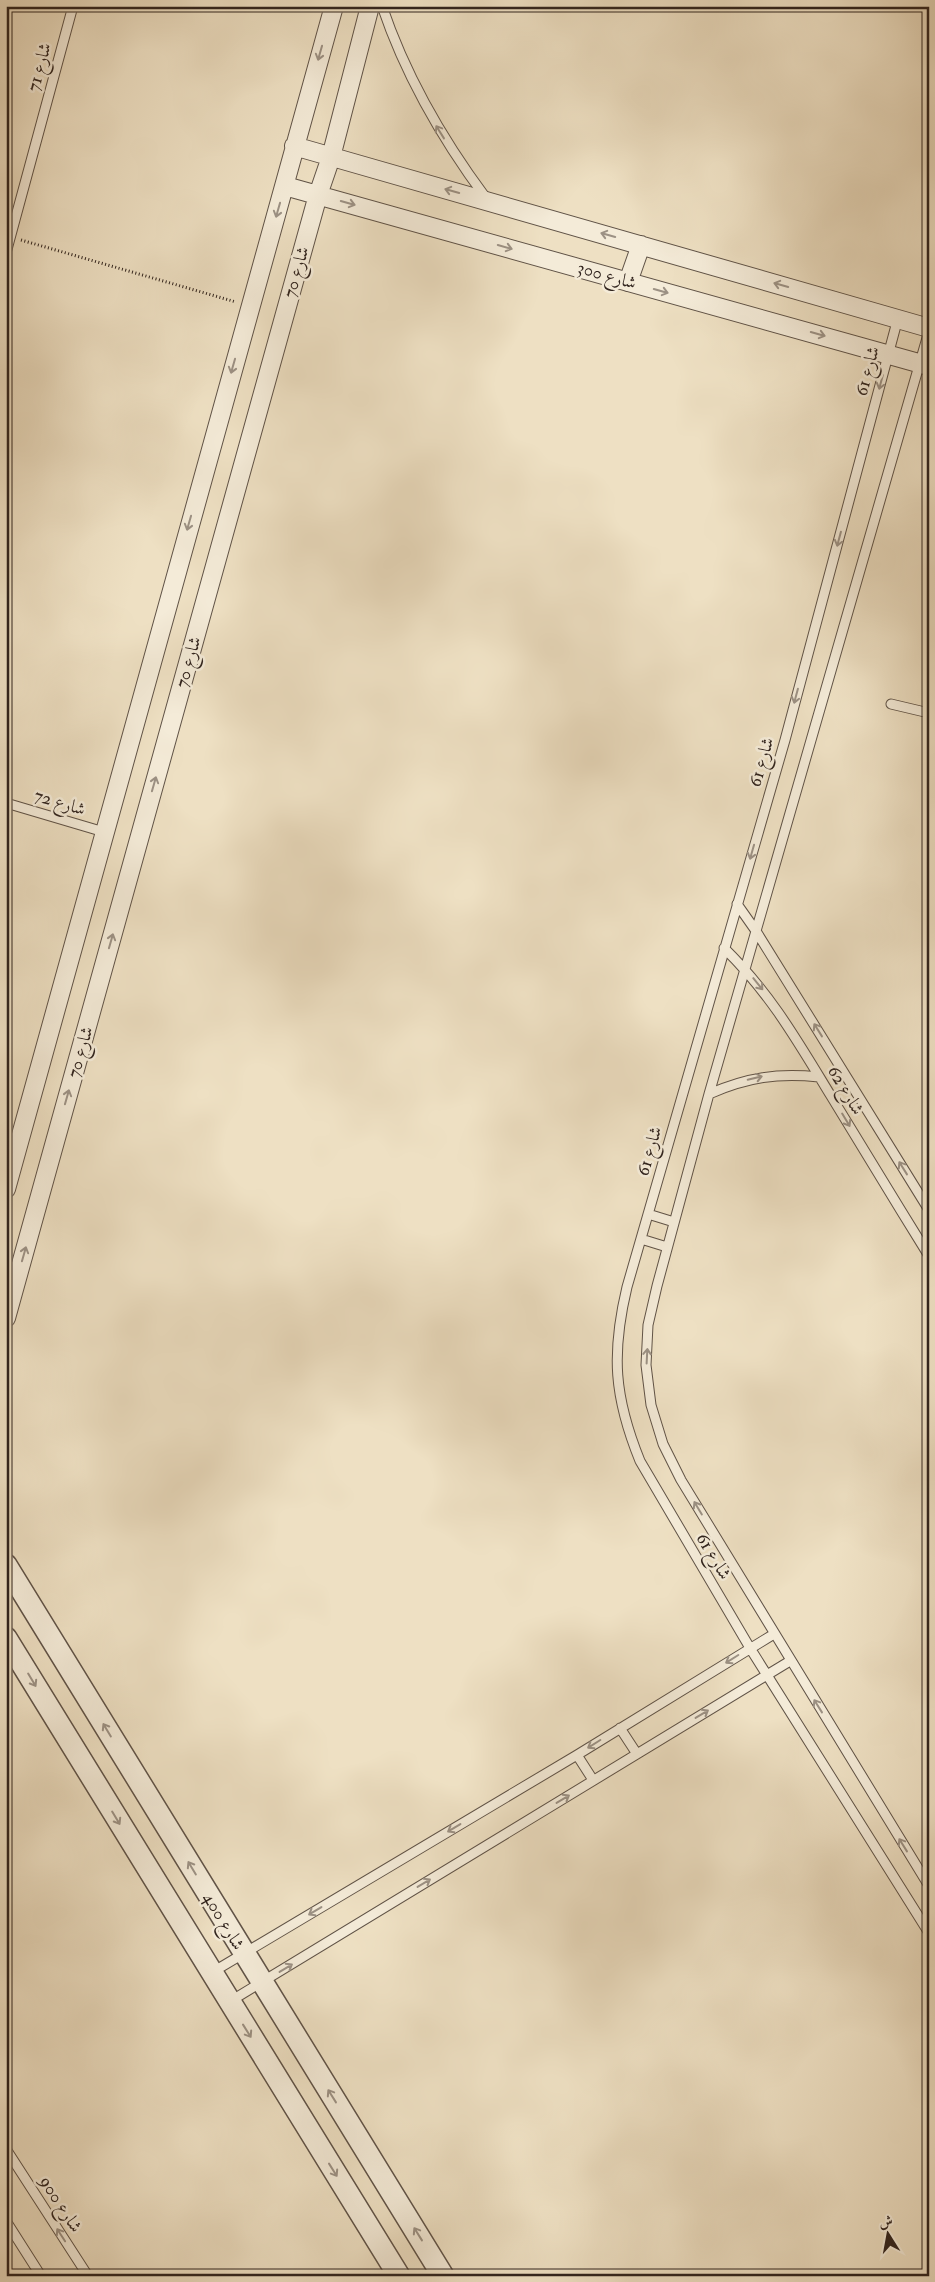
<svg xmlns="http://www.w3.org/2000/svg" width="935" height="2282" font-family="'IM FELL Double Pica',Amiri,serif">
  <style>
    .lines { fill: none; stroke-linecap: round; stroke-linejoin: round }
    .service-casing { stroke: #605347; stroke-width: 11 }
    .minor-casing { stroke: #605347; stroke-width: 20 }
    .tertiary-casing { stroke: #605347; stroke-width: 24 }
    .path { stroke: #31241e; stroke-width: 3; stroke-dasharray: 1 2.5; stroke-linecap: butt }
    .service { stroke: #f4ebd8; stroke-width: 9 }
    .minor { stroke: #f4ebd8; stroke-width: 18 }
    .tertiary { stroke: #f4ebd8; stroke-width: 21 }
    .oneway { stroke: #9c9184 }
    .labels { text-anchor: middle; stroke-width: 5; stroke-linejoin: round; paint-order: stroke }
    .street-label { font-size: 18px; fill: #31241e; stroke: #f4ebd8 }
  </style>
  <rect width="100%" height="100%" fill="#eee0c3"/>
  <filter id="stains"><feTurbulence type="fractalNoise" baseFrequency=".004" numOctaves="4"/><feColorMatrix values="0 0 0 0 .2 0 0 0 0 .09 0 0 0 0 .02 0 0 0 .5 -.17"/></filter>
  <radialGradient id="worn" r=".72"><stop offset=".6" stop-color="#630" stop-opacity="0"/><stop offset="1" stop-color="#630" stop-opacity=".3"/></radialGradient>
  <g class="lines">
    <g class="service-casing">
      <path id="service" d="M382,6C406,77 442,139 486,198
        M6,253L73,6
        M898,318L785,740L627,1287C611,1354 614,1397 640,1461L750,1648L929,1933
        M929,331L709,1094L657,1286L648,1325L646,1365L651,1405L663,1444L681,1480L929,1886
        M891,704L929,713
        M6,803L104,832
        M737,904L756,931L929,1210
        M724,948C771,994 798,1042 831,1096C864,1150 896,1203 929,1256
        M709,1094C748,1077 777,1073 819,1077
        M648,1214L674,1222
        M641,1239L667,1247
        M620,1728L637,1754
        M577,1755L593,1780
        M211,1973L577,1755L774,1634
        M229,2002L790,1661
        M6,2149L88,2276
        M6,2221L41,2276"/>
    </g>
    <g class="minor-casing">
      <path id="minor" d="M294,146L929,328
        M285,186L929,366
        M628,282L641,245
        M6,1189L334,6
        M6,1318L318,195L331,157L370,6"/>
    </g>
    <g class="tertiary-casing">
      <path id="tertiary" d="M6,1565L443,2276
        M6,1638L399,2276"/>
    </g>
    <path class="path" d="M21,240L236,302"/>
    <use href="#service" class="service"/>
    <use href="#minor" class="minor"/>
    <use href="#tertiary" class="tertiary"/>
  </g>
  <defs><path id="oneway-shaft" d="M-6 0H5M1.5-3L5.5 0L1.5 3" fill="none" stroke-width="1.6" stroke-linecap="round" stroke-linejoin="round" transform="scale(1.25)"/></defs>
  <g class="oneway">
    <use href="#oneway-shaft" transform="translate(320 53) rotate(106)"/>
    <use href="#oneway-shaft" transform="translate(440 132) rotate(-122)"/>
    <use href="#oneway-shaft" transform="translate(452 191) rotate(-164)"/>
    <use href="#oneway-shaft" transform="translate(348 203) rotate(16)"/>
    <use href="#oneway-shaft" transform="translate(278 210) rotate(106)"/>
    <use href="#oneway-shaft" transform="translate(608 235) rotate(-164)"/>
    <use href="#oneway-shaft" transform="translate(505 247) rotate(16)"/>
    <use href="#oneway-shaft" transform="translate(781 285) rotate(-164)"/>
    <use href="#oneway-shaft" transform="translate(661 291) rotate(16)"/>
    <use href="#oneway-shaft" transform="translate(818 334) rotate(16)"/>
    <use href="#oneway-shaft" transform="translate(233 366) rotate(106)"/>
    <use href="#oneway-shaft" transform="translate(881 382) rotate(105)"/>
    <use href="#oneway-shaft" transform="translate(189 523) rotate(106)"/>
    <use href="#oneway-shaft" transform="translate(839 539) rotate(105)"/>
    <use href="#oneway-shaft" transform="translate(796 696) rotate(105)"/>
    <use href="#oneway-shaft" transform="translate(154 784) rotate(-74)"/>
    <use href="#oneway-shaft" transform="translate(752 852) rotate(106)"/>
    <use href="#oneway-shaft" transform="translate(111 941) rotate(-74)"/>
    <use href="#oneway-shaft" transform="translate(758 984) rotate(51)"/>
    <use href="#oneway-shaft" transform="translate(818 1030) rotate(-122)"/>
    <use href="#oneway-shaft" transform="translate(755 1078) rotate(-13)"/>
    <use href="#oneway-shaft" transform="translate(67 1097) rotate(-74)"/>
    <use href="#oneway-shaft" transform="translate(846 1120) rotate(59)"/>
    <use href="#oneway-shaft" transform="translate(903 1168) rotate(-122)"/>
    <use href="#oneway-shaft" transform="translate(24 1254) rotate(-74)"/>
    <use href="#oneway-shaft" transform="translate(647 1356) rotate(-87)"/>
    <use href="#oneway-shaft" transform="translate(698 1508) rotate(-121)"/>
    <use href="#oneway-shaft" transform="translate(732 1659) rotate(148)"/>
    <use href="#oneway-shaft" transform="translate(32 1680) rotate(59)"/>
    <use href="#oneway-shaft" transform="translate(818 1706) rotate(-122)"/>
    <use href="#oneway-shaft" transform="translate(702 1714) rotate(-31)"/>
    <use href="#oneway-shaft" transform="translate(107 1730) rotate(-121)"/>
    <use href="#oneway-shaft" transform="translate(594 1744) rotate(148)"/>
    <use href="#oneway-shaft" transform="translate(563 1799) rotate(-31)"/>
    <use href="#oneway-shaft" transform="translate(116 1818) rotate(59)"/>
    <use href="#oneway-shaft" transform="translate(454 1828) rotate(149)"/>
    <use href="#oneway-shaft" transform="translate(903 1845) rotate(-122)"/>
    <use href="#oneway-shaft" transform="translate(192 1868) rotate(-121)"/>
    <use href="#oneway-shaft" transform="translate(424 1883) rotate(-31)"/>
    <use href="#oneway-shaft" transform="translate(315 1911) rotate(149)"/>
    <use href="#oneway-shaft" transform="translate(286 1968) rotate(-31)"/>
    <use href="#oneway-shaft" transform="translate(247 2031) rotate(58)"/>
    <use href="#oneway-shaft" transform="translate(332 2096) rotate(-122)"/>
    <use href="#oneway-shaft" transform="translate(333 2170) rotate(58)"/>
    <use href="#oneway-shaft" transform="translate(418 2234) rotate(-122)"/>
    <use href="#oneway-shaft" transform="translate(61 2235) rotate(-123)"/>
  </g>
  <g class="labels">
    <g class="street-label">
      <text transform="translate(39 67) rotate(-75)" y="6">شارع 71</text>
      <text transform="translate(296 272) rotate(-74)" y="6">شارع 70</text>
      <text transform="translate(607 275) rotate(16)" y="6">شارع 300</text>
      <text transform="translate(867 371) rotate(-75)" y="6">شارع 61</text>
      <text transform="translate(188 662) rotate(-74)" y="6">شارع 70</text>
      <text transform="translate(761 762) rotate(-74)" y="6">شارع 61</text>
      <text transform="translate(60 802) rotate(17)" y="6">شارع 72</text>
      <text transform="translate(80 1052) rotate(-74)" y="6">شارع 70</text>
      <text transform="translate(846 1090) rotate(59)" y="6">شارع 62</text>
      <text transform="translate(649 1151) rotate(-74)" y="6">شارع 61</text>
      <text transform="translate(714 1556) rotate(59)" y="6">شارع 61</text>
      <text transform="translate(224 1921) rotate(59)" y="6">شارع 400</text>
      <text transform="translate(61 2204) rotate(57)" y="6">شارع 900</text>
    </g>
  </g>
  <rect width="935" height="2282" fill="none" stroke="#eee0c3" stroke-width="25"/>
  <rect x="8" y="8" width="920" height="2267" fill="none" stroke="#31241e" stroke-width="2.5"/>
  <rect x="12" y="12" width="910" height="2257" fill="none" stroke="#31241e"/>
  <g transform="translate(888 2234) rotate(349)" stroke="#f4ebd8" stroke-width="4" paint-order="stroke">
  <path d="M0-4L9 19L0 12L-9 19Z" fill="#31241e"/>
  <text y="-8" font-size="14" font-weight="bold" text-anchor="middle" fill="#31241e">ش</text>
  </g>
  <rect width="100%" height="100%" filter="url(#stains)"/>
  <rect width="100%" height="100%" fill="url(#worn)"/>
</svg>
